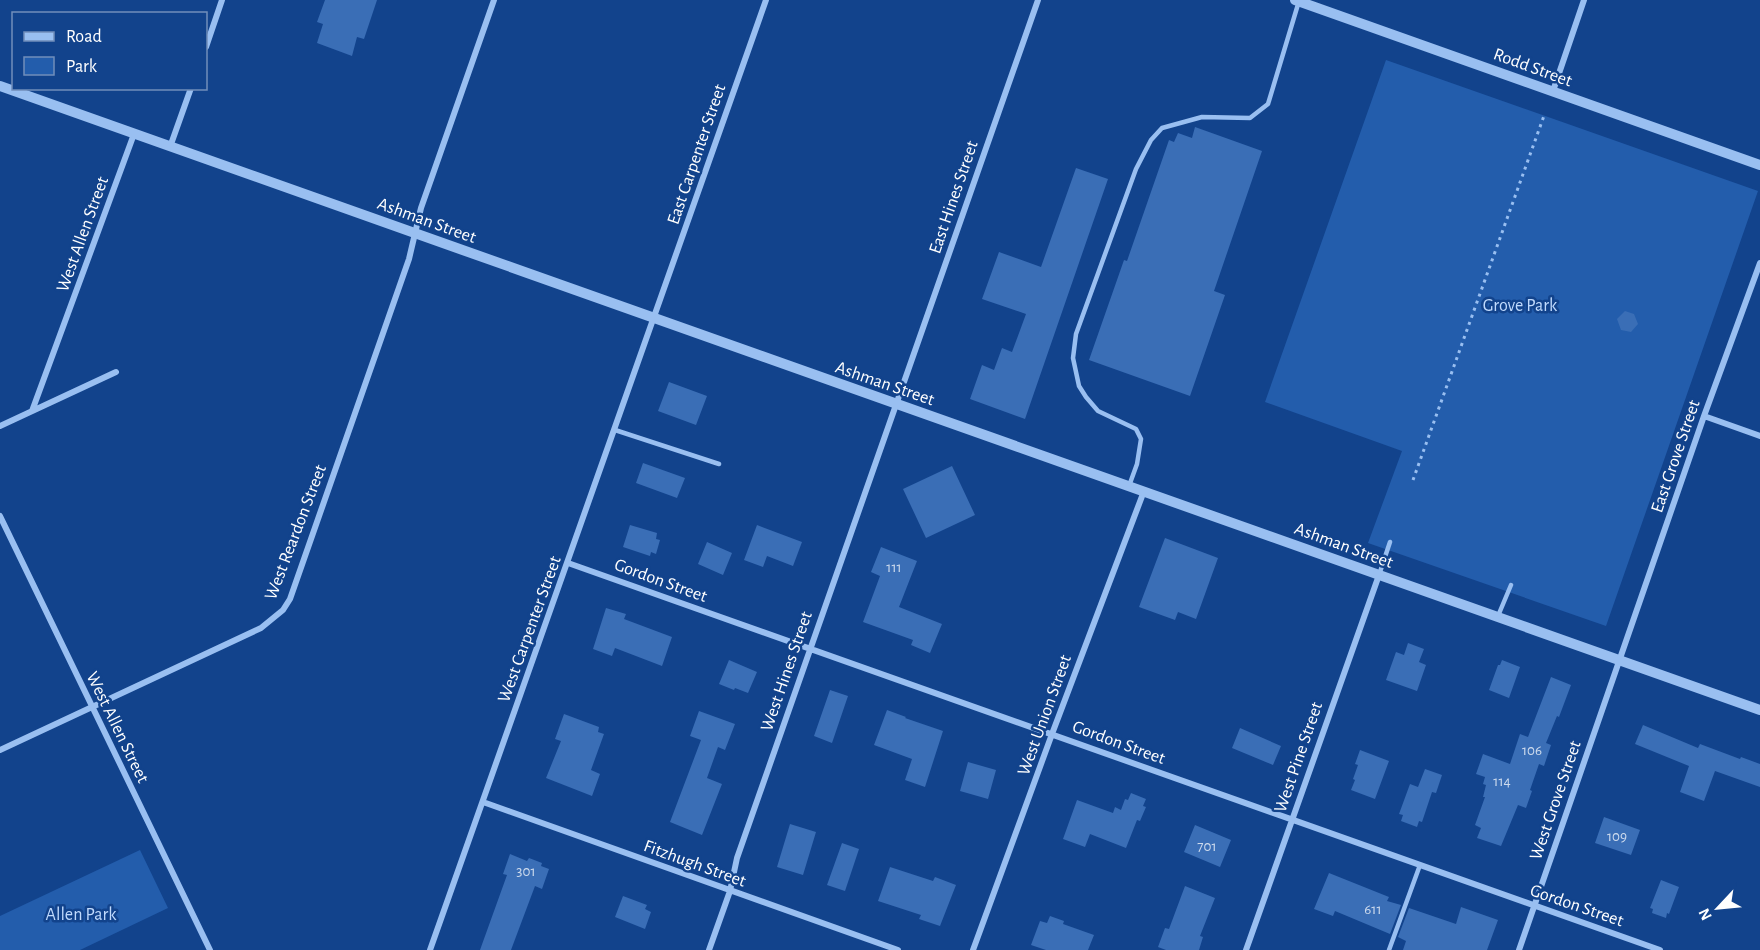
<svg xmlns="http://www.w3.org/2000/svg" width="1760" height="950" font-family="'Alegreya Sans',sans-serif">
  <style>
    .green { fill: #235dac }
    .building { fill: #3a6eb6 }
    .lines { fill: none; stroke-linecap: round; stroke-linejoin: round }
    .path { stroke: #99bff1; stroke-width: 3; stroke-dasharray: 3 4.5; stroke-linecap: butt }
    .service { stroke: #99bff1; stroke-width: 4.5 }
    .minor { stroke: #99bff1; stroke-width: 6 }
    .tertiary { stroke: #99bff1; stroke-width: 10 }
    .labels { text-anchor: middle; stroke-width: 5; stroke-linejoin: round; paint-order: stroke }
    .number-label { font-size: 15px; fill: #cedbed }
    .street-label { font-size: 18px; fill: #fff; stroke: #12438c }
    .park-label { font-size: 18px; fill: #c0dafd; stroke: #12438c }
  </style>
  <rect width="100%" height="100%" fill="#12438c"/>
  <path class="green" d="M1386,60L1758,191L1606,626L1368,543L1402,451L1265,402Z
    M140,850L168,908L80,950H0V916Z"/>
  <path class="building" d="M325,0H377L364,39L357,37L352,56L317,43L323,24L317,22Z
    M1195,127L1262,151L1214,291L1225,295L1190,396L1089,360L1124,260L1127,261L1169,140L1174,142L1178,133L1192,138Z
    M1076,168L1108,179L1025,419L970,399L982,365L994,370L1002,348L1012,352L1026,314L982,299L999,252L1041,267Z
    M1625,311L1634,314L1638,324L1631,332L1621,330L1617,319Z
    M669,382L707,396L696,425L658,411Z
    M643,463L685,478L677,498L636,483Z
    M952,466L975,515L926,538L903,489Z
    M630,525L657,533L656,539L660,540L656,554L651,552L650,556L623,547Z
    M757,525L802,542L793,566L767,556L763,567L744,560Z
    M1165,538L1218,558L1196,619L1178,612L1175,620L1139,607Z
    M707,542L732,553L723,575L698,564Z
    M881,547L917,561L899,607L942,624L930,653L911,645L913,640L863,622L880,576L871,572Z
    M606,608L626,614L624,619L672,637L662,666L615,648L612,656L593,649Z
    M1408,643L1424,649L1419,662L1426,665L1417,691L1386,680L1396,652L1404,655Z
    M729,660L757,672L748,693L735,688L734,690L719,684Z
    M1502,660L1520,667L1509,698L1489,690L1498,665H1500Z
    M1551,677L1571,685L1559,717L1557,716L1546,743L1551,745L1544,766L1539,764L1530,790L1532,791L1526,808L1518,805L1501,846L1477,838L1481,828L1475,825L1485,797H1483L1486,785L1483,784L1485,777L1476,774L1483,754L1510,764L1520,734L1528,737Z
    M830,690L848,696L832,743L814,736Z
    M887,710L906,717L905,718L943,731L925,787L905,780L912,759L874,745Z
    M699,711L735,724L725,750L718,747L707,778L722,784L702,835L670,822L701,740L690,736Z
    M564,714L599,727L598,732L604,734L591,770L600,774L592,796L546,778L561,741L555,739Z
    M1643,725L1698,748L1700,744L1740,759L1741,757L1760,764V787L1715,771L1704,801L1680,792L1689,766L1635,744Z
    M1240,728L1281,746L1273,765L1232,748Z
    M1360,750L1389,761L1375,799L1351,790L1355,780L1353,779L1358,765L1355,764Z
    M968,762L996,770L988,799L960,791Z
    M1425,769L1442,775L1436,793L1432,792L1422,822L1419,821L1417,827L1401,821L1403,815L1399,814L1410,784L1418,787Z
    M1131,793L1146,799L1143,806L1146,807L1140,821L1137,820L1126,848L1090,834L1085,847L1063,839L1077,800L1113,813L1115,807L1121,810L1125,799L1128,800Z
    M1604,817L1640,830L1631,855L1595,843Z
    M790,824L816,832L803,875L777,867Z
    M1195,825L1231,840L1220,867L1184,852Z
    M842,843L859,849L845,891L827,885Z
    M510,854L527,861L529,858L542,863L541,866L549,869L542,889L535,886L511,950H480L507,875L503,874Z
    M890,867L933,881L935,877L956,885L940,926L919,919L921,915L878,901Z
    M1329,873L1389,897L1387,901L1401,905L1390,934L1335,911L1333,916L1314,909Z
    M1661,880L1679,887L1669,914L1667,913L1666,918L1652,913L1653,909L1650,908Z
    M1185,886L1215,898L1200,936L1203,937L1199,950H1166L1158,947L1165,928L1169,929Z
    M623,896L647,905L645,909L651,912L645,929L615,917Z
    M1461,907L1498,920L1487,950H1403L1406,941L1398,937L1409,908L1456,924Z
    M1050,916L1064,921L1063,924L1094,935L1088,950H1046L1031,945L1040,921L1047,923Z"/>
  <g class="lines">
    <path class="path" d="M1413,480L1545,113"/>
    <path class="service" d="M615,430L719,464
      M1129,486L1137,464L1141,439L1136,429L1098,411L1086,397L1079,386L1073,358L1076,334L1136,169L1151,140L1162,128L1202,117L1250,118L1268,104L1299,1
      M1379,575L1390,542
      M1498,616L1511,585
      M1389,950L1420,865"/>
    <path class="minor" d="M206,47L222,0
      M1553,91L1584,0
      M170,147L191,88
      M32,411L134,134
      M1704,416L1760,436
      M0,426L116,372
      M0,516L210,950
      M568,563L1660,950
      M0,750L261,628L283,610L290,599L409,259L421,208L494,0
      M483,802L898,950
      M430,950L766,0
      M709,950L730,891L737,858L1038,0
      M973,950L1052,734L1144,491
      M1246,950L1379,575
      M1519,950L1704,416L1760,263"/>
    <path class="tertiary" d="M1295,0L1760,165
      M0,86L1760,710"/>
  </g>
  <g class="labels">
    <g class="number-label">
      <text x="894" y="572">111</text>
      <text x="1532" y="755">106</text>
      <text x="1502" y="786">114</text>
      <text x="1617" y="841">109</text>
      <text x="1207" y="851">701</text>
      <text x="526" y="876">301</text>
      <text x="1373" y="914">611</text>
    </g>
    <g class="street-label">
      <text transform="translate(1533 67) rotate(20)" y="6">Rodd Street</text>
      <text transform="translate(696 154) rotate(-71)" y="6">East Carpenter Street</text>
      <text transform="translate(953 197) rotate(-71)" y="6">East Hines Street</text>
      <text transform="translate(427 220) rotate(20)" y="6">Ashman Street</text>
      <text transform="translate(82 234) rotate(-70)" y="6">West Allen Street</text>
      <text transform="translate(885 383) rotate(19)" y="6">Ashman Street</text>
      <text transform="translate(1675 456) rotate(-71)" y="6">East Grove Street</text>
      <text transform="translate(295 532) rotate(-69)" y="6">West Reardon Street</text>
      <text transform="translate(1344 545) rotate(20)" y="6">Ashman Street</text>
      <text transform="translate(661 580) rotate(20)" y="6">Gordon Street</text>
      <text transform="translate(529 629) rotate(-70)" y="6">West Carpenter Street</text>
      <text transform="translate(786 671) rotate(-71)" y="6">West Hines Street</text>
      <text transform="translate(1044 715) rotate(-70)" y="6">West Union Street</text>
      <text transform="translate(118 727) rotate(64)" y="6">West Allen Street</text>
      <text transform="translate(1119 742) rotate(20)" y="6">Gordon Street</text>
      <text transform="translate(1298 757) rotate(-71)" y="6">West Pine Street</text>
      <text transform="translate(1555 800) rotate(-71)" y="6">West Grove Street</text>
      <text transform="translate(695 863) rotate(20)" y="6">Fitzhugh Street</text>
      <text transform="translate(1577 905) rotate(19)" y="6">Gordon Street</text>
    </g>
    <g class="park-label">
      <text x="1520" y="311">Grove Park</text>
      <text x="81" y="920">Allen Park</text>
    </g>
  </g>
  <rect x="12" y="12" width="195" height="78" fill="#12438c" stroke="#718eba" stroke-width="1.5"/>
  <rect x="24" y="32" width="30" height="9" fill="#99bff1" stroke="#718eba" stroke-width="1.5"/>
  <text x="66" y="42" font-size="18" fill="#ffffff">Road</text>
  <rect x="24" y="57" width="30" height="18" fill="#235dac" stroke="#718eba" stroke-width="1.5"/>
  <text x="66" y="72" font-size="18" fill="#ffffff">Park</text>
  <g transform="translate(1718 908) rotate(244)" stroke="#12438c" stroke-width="4.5" paint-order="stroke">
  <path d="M0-4.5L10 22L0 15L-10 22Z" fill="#ffffff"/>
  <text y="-9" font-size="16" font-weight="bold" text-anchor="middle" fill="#ffffff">N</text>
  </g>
</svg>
